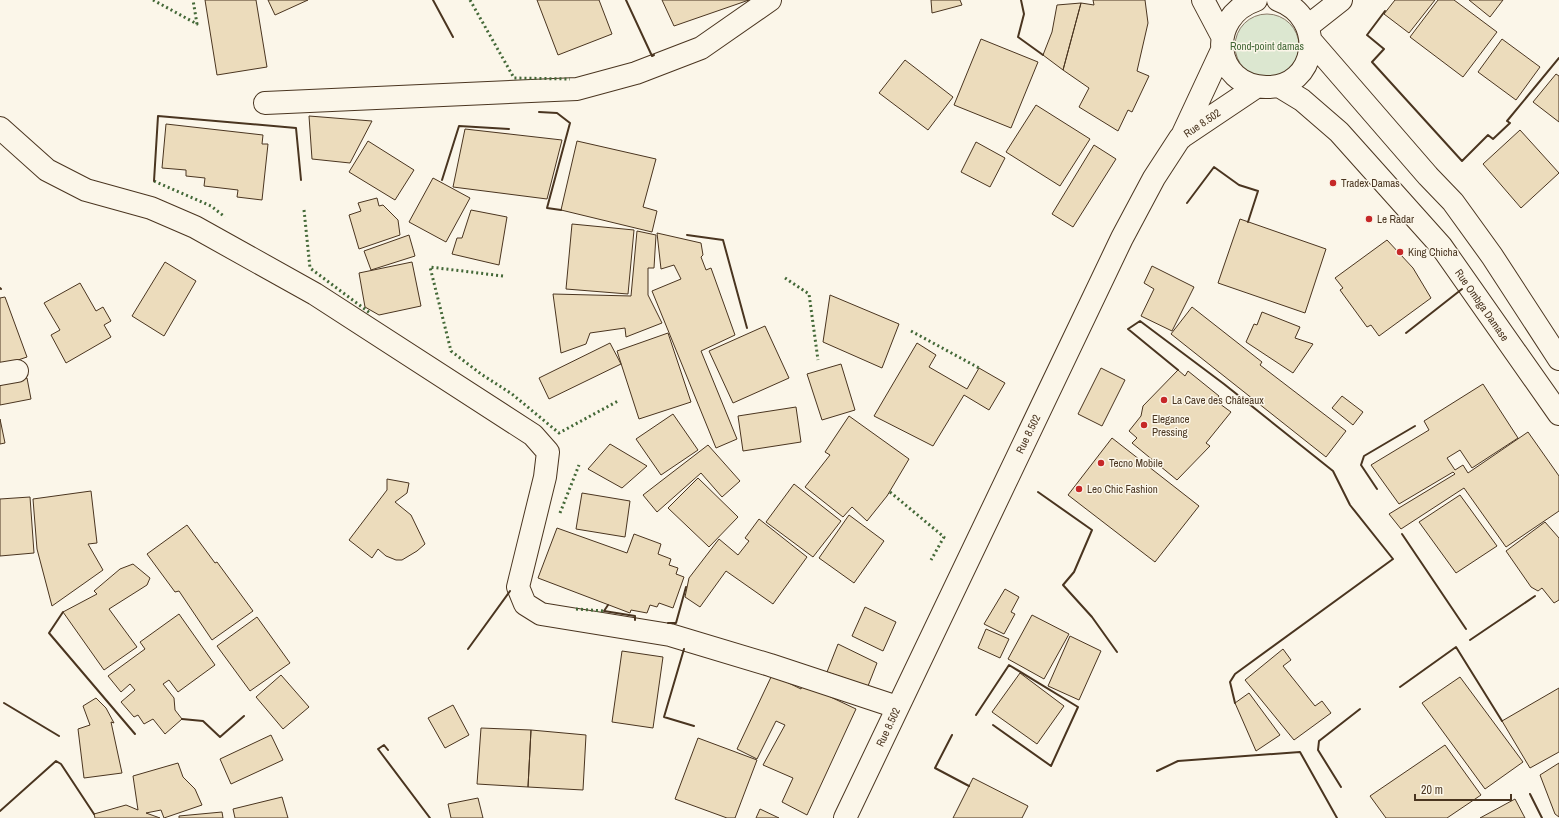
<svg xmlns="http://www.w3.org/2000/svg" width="1559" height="818" font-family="'Archivo Narrow',sans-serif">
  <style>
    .green { fill: #dce7d0; stroke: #887966 }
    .building { fill: #ecdcbc; stroke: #4a3520 }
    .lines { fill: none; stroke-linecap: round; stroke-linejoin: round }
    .street-casing { stroke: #4a3520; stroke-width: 24 }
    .secondary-casing { stroke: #4a3520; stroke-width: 24 }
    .street { stroke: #fbf6e9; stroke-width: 22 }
    .secondary { stroke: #fbf6e9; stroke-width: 22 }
    .hedge { stroke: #436837; stroke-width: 3; stroke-dasharray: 2 3; stroke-linecap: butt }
    .wall { stroke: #4a3520; stroke-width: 2 }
    .poi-dot { fill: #c62828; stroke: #fbf6e9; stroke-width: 1.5 }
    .labels { text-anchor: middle; stroke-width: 3; stroke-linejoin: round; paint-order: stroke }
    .park-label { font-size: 11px; fill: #436837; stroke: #fbf6e9 }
    .street-label { font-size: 11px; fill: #4a3520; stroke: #fbf6e9 }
    .poi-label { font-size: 11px; fill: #4a3520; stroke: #fbf6e9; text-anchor: start }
  </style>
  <rect width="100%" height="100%" fill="#fbf6e9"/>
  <path class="green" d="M1235 46a32 32 0 1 1 64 0a32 32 0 1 1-64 0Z"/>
  <path class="building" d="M205,0H256L267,67L217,75Z
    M268,0H308L275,15Z
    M537,0H599L612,34L558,55Z
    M662,0H749L674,26Z
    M931,0H960L962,5L932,13Z
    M1093,0H1145L1148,23L1137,71L1149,76L1132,112L1128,110L1118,131L1079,107L1089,88L1063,70L1081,3L1094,5Z
    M1395,0H1435L1409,33L1384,14Z
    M1438,0H1454L1497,32L1463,77L1410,37Z
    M1469,0H1503L1490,17Z
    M1081,3L1063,70L1043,55L1052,32L1057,5Z
    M981,39L1038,62L1011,128L954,105Z
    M1502,39L1540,67L1516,100L1478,72Z
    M905,60L953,97L928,130L879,93Z
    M1556,74L1559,76V122L1533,102Z
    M1036,105L1090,139L1060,186L1006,152Z
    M309,116L372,121L350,163L312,159Z
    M166,124L263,135L262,144H268L262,200L237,197L238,190L204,186L205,178L186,176V170L162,168Z
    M465,129L562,140L547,199L453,187Z
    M1520,130L1559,173L1521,208L1483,164Z
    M368,141L414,170L395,200L349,172Z
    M577,141L656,159L643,207L657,211L652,232L561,210Z
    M976,142L1005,158L990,187L961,172Z
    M1094,145L1116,159L1073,227L1052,214Z
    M433,178L470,198L446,242L409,222Z
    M377,198L379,206L383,205L398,220L400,235L359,249L349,215L361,211L358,203Z
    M471,210L507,217L499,265L452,254L457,238H462Z
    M1240,219L1326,249L1305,313L1218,283Z
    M572,224L634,230L628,294L566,289Z
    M637,231L656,235L654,268H648V295L662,323L626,337L625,328L590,333L586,344L561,353L553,294L631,296Z
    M657,233L701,243L703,255L701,257L706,270L711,268L735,335L701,351L737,439L716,448L652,291L681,279L674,265L661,269Z
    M409,235L415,256L371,270L364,251Z
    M1387,240L1413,268L1431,298L1379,336L1371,325L1367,327L1340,290L1343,288L1335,278Z
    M165,262L196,281L164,336L132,316Z
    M412,262L421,306L379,315L365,307L359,273Z
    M1152,266L1194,287L1172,331L1141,316L1154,289L1144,283Z
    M80,283L96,311L103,307L111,321L104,325L111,337L66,363L51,335L60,330L44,303Z
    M830,295L899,324L882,368L823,342Z
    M5,297L27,357L0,366V298Z
    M1192,307L1262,362L1260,365L1346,431L1326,457L1171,334Z
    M1262,312L1300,327L1295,338L1313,344L1293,373L1246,342L1254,324L1257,325Z
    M765,326L789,378L733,403L709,351Z
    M668,333L691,402L639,419L617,351Z
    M610,343L621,364L549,399L539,378Z
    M917,343L936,355L929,367L967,389L979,368L1005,383L989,410L964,395L933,446L874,416Z
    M841,364L855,410L822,420L807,374Z
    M1101,368L1125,380L1102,426L1078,414Z
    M1178,370L1185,376L1188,371L1219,396L1216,401L1231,412L1206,443L1210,446L1177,480L1132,443L1137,438L1129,431L1141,416L1143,406Z
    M27,378L31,399L0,405V383Z
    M1483,384L1518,438L1472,468L1460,450L1447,458L1455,470L1463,465L1468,473L1528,432L1559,476V511L1506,547L1464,488L1401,529L1389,514L1455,474L1453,472L1399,504L1371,465L1429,430L1424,421Z
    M1342,396L1363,412L1353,425L1332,408Z
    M796,407L801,442L743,451L738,416Z
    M673,414L698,450L661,475L636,439Z
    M849,416L909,459L887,496L867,521L852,507L843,517L805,487L830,455L825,452Z
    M0,419L5,443L0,444Z
    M1112,438L1199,506L1155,562L1068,495Z
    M610,444L647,466L622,488L588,469Z
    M708,445L740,481L722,497L701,473L657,512L643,495Z
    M698,478L738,517L709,547L668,508Z
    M387,479L409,483L407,493L395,502L411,515L425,544L417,551L402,560H396L386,556L378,549L372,558L349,540L387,490Z
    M794,484L841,521L813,557L766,522Z
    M91,491L97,543L88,544L103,570L52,606L37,549L33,499Z
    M582,493L630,501L625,537L576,529Z
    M1460,495L1497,546L1456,573L1419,522Z
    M30,497L34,553L0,556V499Z
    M849,515L884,541L854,583L819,558Z
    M759,519L807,557L773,604L726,571L700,607L685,597L689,578L719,539L738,555L749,541L745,538Z
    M1545,522L1559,538V600L1554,603L1542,588L1538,591L1531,587L1506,551Z
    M187,525L215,563L217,562L253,611L212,640L179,591L175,592L147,554Z
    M557,528L627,553L634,534L661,544L658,554L671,559L669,565L678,568L676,574L684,577L673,608L659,603L657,607L650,605L647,613L631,610L630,613L538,578Z
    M133,564L150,578L147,585L109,609L137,647L104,670L63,612L97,594L94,591L120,569Z
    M1005,589L1019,597L1011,612L1015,614L1004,634L984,624Z
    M865,607L896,622L883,651L852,636Z
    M179,614L215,665L178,692L169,680L163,684L174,698L175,710L182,719L165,734L153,719L144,724L138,715L134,717L121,702L135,690L130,684L121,692L108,676L145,649L140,642Z
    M1032,615L1069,634L1044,679L1008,659Z
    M257,617L290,663L250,691L217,646Z
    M986,629L1009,639L1000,658L978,648Z
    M1070,636L1101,651L1079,700L1048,686Z
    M838,644L877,663L868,686L827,672Z
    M1283,649L1291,660L1283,666L1315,706L1322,701L1331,713L1294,740L1245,680Z
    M622,651L663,657L653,728L612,722Z
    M1020,673L1064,706L1037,744L992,712Z
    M281,675L309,707L283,729L256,697Z
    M772,675L801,689L803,684L856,709L807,815L782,802L793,778L763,765L785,725L776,721L757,759L737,749Z
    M1460,677L1523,762L1485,789L1422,703Z
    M1559,688V752L1530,768L1502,721Z
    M1249,693L1280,735L1256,751L1235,703Z
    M96,698L106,708L114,723L111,722L122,773L84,778L78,729L90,725L83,706Z
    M453,705L469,735L445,748L428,718Z
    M481,728L531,730L528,787L477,784Z
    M531,730L586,735L583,790L528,787Z
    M271,735L283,760L231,784L220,759Z
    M698,738L757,760L735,818H727L675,799Z
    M1445,745L1481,795L1447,818H1386L1370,796Z
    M178,763L183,777L195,789L202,805L164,818L161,810L146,813L160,818H95L94,814L126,805L138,810L133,776Z
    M1559,763V817L1555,814L1540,775Z
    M973,778L1028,806L1022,818H953Z
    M282,797L288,818H235L233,809Z
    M478,798L483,818H451L448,804Z
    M1515,799L1525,818H1480Z
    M760,809L779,818H756Z
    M222,812L223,818H179V816Z"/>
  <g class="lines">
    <g class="street-casing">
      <path id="street" d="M1308,26L1341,0
        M265,103L577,89L636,73L701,48L770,0
        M0,128L47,170L86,190L151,208L195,227L315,294L533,435L548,452L545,477L518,587L525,604L541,614L670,635L770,665L897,707
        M0,374L17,371"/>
    </g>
    <g class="secondary-casing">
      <path id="secondary" d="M1203,0L1222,36
        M1256,0C1206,17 1213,86 1266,87C1317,89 1328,18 1278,0
        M1311,41L1428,176L1453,202L1492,256L1559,359
        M1279,86L1302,100L1339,132L1441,246L1559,414
        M1181,138L1222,50
        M845,818L1122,238L1154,178L1180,138L1256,87"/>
    </g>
    <use href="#street" class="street"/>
    <use href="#secondary" class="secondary"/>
    <path class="hedge" d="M153,0L197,24L193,0
      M470,0L514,78L570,79
      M154,181L211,206L225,217
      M304,210L310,268L370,313
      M503,276L430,267L451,351L481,374L512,394L559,433L618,401
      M785,278L809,294L818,360
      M911,331L979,368
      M890,492L944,537L931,560
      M560,513L579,465
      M576,609L604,611"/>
    <path class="wall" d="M433,0L453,37
      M626,0L652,56L654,55
      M1021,0L1024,14L1018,37L1043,55
      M1385,11L1367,35L1384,49L1372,62L1462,161L1488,135L1493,139L1510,123L1507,121L1559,58
      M539,112L557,113L570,123L547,208L561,210
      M442,180L459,126L509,129
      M154,181L158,116L296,128L301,180
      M1187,203L1214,167L1239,185L1258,191L1248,222
      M687,235L723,240L747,328
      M0,288L1,289
      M1406,333L1462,289
      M1178,370L1128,329L1140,321L1224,384L1333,471L1350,505L1393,559L1235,674L1230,682L1235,703
      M1377,489L1361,465L1364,456L1415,426
      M1038,492L1092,530L1074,572L1063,585L1092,617L1117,652
      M1402,534L1466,629
      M608,605L604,611L635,616V620
      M63,612L49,633L135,734
      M668,623H676L686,587
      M1470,640L1535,596
      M468,649L510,591
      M684,649L664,717L694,726
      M1400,687L1456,647L1502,721
      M4,703L59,736
      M976,715L1009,665L1078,707L1051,766L993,725
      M182,719L203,721L220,737L244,716
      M952,735L935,768L969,786
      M388,750L384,745L378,749L430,818
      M1157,771L1178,761L1300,752L1337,818
      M1341,787L1318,750L1319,741L1360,709
      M1530,794L1542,818
      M0,811L56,761L61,764L94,814"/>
  </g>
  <g class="poi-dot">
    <circle cx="1333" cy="183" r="4"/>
    <circle cx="1369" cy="219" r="4"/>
    <circle cx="1400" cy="252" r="4"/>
    <circle cx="1164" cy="400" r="4"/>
    <circle cx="1144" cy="425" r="4"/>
    <circle cx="1101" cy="463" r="4"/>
    <circle cx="1079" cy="489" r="4"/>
  </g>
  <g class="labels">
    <g class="park-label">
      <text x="1267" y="50">Rond-point damas</text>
    </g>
    <g class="street-label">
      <text transform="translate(1202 123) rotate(-34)" y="4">Rue 8.502</text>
      <text transform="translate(1482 305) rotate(55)" y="4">Rue Ombga Damase</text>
      <text transform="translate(1028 434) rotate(-64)" y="4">Rue 8.502</text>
      <text transform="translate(888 727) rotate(-65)" y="4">Rue 8.502</text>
    </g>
    <g class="poi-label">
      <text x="1341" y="187">Tradex Damas</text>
      <text x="1377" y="223">Le Radar</text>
      <text x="1408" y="256">King Chicha</text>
      <text x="1172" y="404">La Cave des Châteaux</text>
      <text x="1152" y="423">Elegance<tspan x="1152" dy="13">Pressing</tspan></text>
      <text x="1109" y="467">Tecno Mobile</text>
      <text x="1087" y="493">Leo Chic Fashion</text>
    </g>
  </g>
  <path d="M1415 794v6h96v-6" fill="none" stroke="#4a3520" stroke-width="2"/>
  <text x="1421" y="794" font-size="12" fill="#4a3520" stroke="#fbf6e9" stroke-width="3" paint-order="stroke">20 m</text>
</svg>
